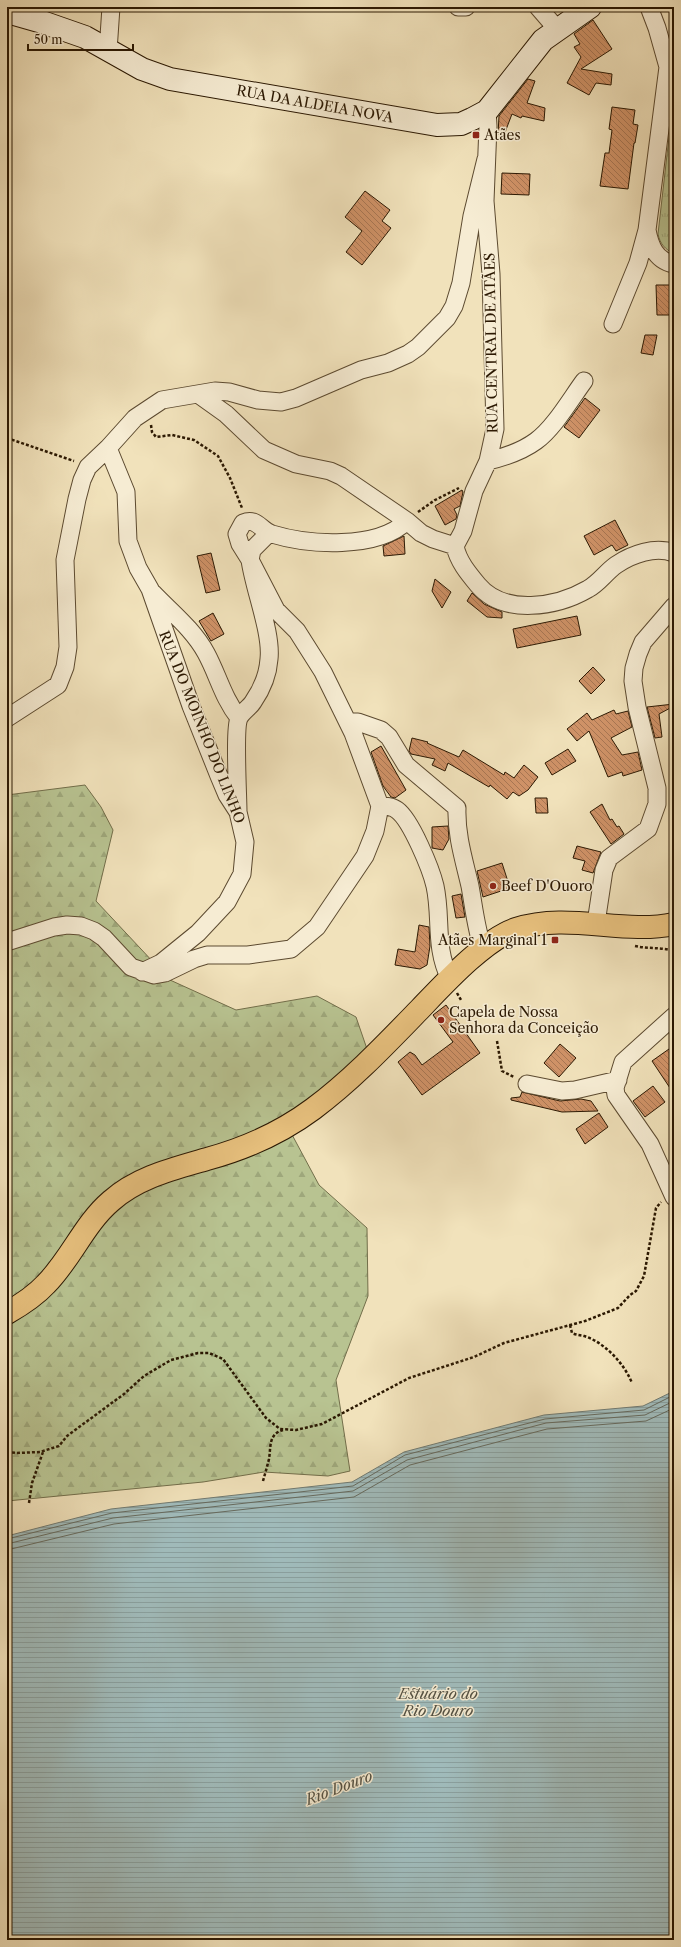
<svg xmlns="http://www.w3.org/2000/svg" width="681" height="1947" font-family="'Libre Caslon Text',serif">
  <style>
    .grass { fill: url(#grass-tufts); stroke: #726e4a }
    .forest { fill: url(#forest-firs); stroke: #726e4a }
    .water { fill: url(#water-rules); stroke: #717a71 }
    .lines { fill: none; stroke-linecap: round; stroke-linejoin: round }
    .shore { stroke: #666a5e; stroke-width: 1 }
    .building { fill: url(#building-back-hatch); stroke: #2b1802 }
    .street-casing { stroke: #5c4a30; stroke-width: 19 }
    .secondary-casing { stroke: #2b1802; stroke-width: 24 }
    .primary-casing { stroke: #2b1802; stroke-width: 24 }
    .path { stroke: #2b1802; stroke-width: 2.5; stroke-dasharray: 3 2; stroke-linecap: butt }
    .street { stroke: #f6ecd3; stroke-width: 17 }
    .secondary { stroke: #f6ecd3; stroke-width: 22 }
    .primary { stroke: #e8c17e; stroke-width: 22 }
    .poi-dot { fill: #8f2418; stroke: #f6ecd3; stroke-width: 1.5 }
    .labels { text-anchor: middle; stroke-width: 3; stroke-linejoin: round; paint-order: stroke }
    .street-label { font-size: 14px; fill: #2b1802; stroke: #f6ecd3 }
    .poi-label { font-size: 14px; fill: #2b1802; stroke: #f6ecd3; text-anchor: start }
    .water-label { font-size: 15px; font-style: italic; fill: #545143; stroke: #f6ecd3 }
  </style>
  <defs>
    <pattern id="grass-tufts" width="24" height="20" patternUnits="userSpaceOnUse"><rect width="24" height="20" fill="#b8c391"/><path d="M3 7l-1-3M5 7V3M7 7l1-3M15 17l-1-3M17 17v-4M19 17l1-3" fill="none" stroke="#9ea77b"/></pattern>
    <pattern id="forest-firs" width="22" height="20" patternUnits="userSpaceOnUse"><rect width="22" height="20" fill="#b8c391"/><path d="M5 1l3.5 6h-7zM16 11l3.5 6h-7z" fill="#9ea77b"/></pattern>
    <pattern id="water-rules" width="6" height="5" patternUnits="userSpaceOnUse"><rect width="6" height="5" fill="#a0bbbb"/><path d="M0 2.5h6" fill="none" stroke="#8aa09f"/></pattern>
    <pattern id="building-back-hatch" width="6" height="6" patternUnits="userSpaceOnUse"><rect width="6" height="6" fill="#cf9267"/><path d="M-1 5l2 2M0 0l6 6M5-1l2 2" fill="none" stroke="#a87653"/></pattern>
  </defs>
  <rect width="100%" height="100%" fill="#f1e2bb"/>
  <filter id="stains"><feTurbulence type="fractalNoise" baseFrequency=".005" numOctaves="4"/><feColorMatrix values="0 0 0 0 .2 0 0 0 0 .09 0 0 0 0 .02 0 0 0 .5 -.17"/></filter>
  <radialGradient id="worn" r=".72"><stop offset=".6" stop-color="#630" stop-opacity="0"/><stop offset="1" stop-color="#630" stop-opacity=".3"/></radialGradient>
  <path class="grass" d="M673,102L674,104V254C665,249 660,244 658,234Z"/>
  <path class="forest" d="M85,785L101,807L113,830L96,901L170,980L236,1010L317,996L356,1017L367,1049L374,1059L282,1116L319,1185L367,1228L368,1296L336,1380L350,1471L328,1476L264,1472L203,1482L7,1501V795Z"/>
  <path class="water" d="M674,1391V1940H7V1536L111,1509L352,1482L404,1452L544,1415L643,1406Z"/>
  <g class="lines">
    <path class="shore" d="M7,1539L112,1513L353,1486L405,1455L545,1419L644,1410L674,1395
      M7,1544L113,1518L353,1491L407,1460L546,1423L645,1415L674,1401
      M7,1550L114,1524L354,1497L410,1465L547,1429L646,1421L674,1408"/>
  </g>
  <path class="building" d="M593,20L612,49L581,69L612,74L611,85L596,83L589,95L567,83L581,57L574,47L580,44L574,34Z
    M528,79L535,81L527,103L545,108L544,121L522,116L521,118L512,114L504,135L498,134L499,116Z
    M612,107L635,110L633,124L638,125L635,143H634L628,189L600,186L605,153H609L612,130L609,129Z
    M502,173L530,174L529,195L501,194Z
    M365,191L390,210L382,221L391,228L362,265L346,252L362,231L345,217Z
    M656,285H674V315H657Z
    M645,335H657L653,355L641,353Z
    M585,398L600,410L579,438L564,427Z
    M462,490L463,492L460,506L454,509L457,515L456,519L445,525L435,506Z
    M615,520L628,545L616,551L612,545L594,555L584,536Z
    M404,536L405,554L384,556L383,546Z
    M211,553L220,590L206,593L197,556Z
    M435,579L451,592L442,608L432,591Z
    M472,593L484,604L502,612V618L487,617L467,601Z
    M213,613L224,634L211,641L199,621Z
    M577,616L581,635L517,648L513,629Z
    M593,667L605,680L591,694L579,681Z
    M674,704V706L659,714L662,737L655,738L647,707Z
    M614,710L616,714L628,711L632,727L611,738L622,755L638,752L642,770L623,776L622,772L608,777L589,731L577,741L567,729L587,713L592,720Z
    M412,738L428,742L427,743L459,757L463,750L504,775L505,772L514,778L524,765L538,777L528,790L519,796L513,792L507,799L490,785L489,787L448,763L445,771L432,765L435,759L411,754L409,751Z
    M381,746L406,790L395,798L391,797L383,786L371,752Z
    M568,749L576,761L552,775L545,763Z
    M535,798H547L548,813H536Z
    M602,804L610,820L612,819L617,827L619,826L624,834L611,844L590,812Z
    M448,826L449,839L443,850L432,848V827Z
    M577,846L601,852L593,873L582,870L585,861L573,858Z
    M502,863L510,888L483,897L477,871Z
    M461,894L465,917L456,918L452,896Z
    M419,925L429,927L430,946L427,965L420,969L395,965L398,949L415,952Z
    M446,1005L480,1053L422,1095L398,1062L410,1052L415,1055L422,1065L453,1042L433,1015Z
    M560,1044L576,1058L559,1077L544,1063Z
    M669,1049L674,1057V1094L652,1061Z
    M653,1086L665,1102L645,1117L633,1101Z
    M522,1092L560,1101L581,1099L591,1101L598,1111L562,1112L511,1100V1098L520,1097Z
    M599,1113L608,1127L585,1144L576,1129Z"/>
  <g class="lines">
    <g class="street-casing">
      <path id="street" d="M458,7H466
        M538,7L557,29
        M108,51L111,7
        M487,111L488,126L485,201L491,274L495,429L488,461L474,491L463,531L455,546C458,561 468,573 478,585C504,616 557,607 588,589C599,583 606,572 616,565C632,554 655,546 674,553
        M647,230C650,246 656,261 674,264
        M613,324L638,263L647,230L668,67L657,28L649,7
        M198,394L226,414L264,450L296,464L330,471L341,476L407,521L421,533L433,539L455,546
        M108,448L126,492L128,541L138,568L150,589L191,706L219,776L227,795L238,812L245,842L242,874L227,902L198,933L161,963L142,972
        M488,461C505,457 521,452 536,441C554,428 570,400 584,381
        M153,593C171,612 193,629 206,653C218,675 223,698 239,718
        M7,718L58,685L65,667L68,647L65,560L77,499L82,480L88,467L108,448L135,418L162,400L215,391L229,392L258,400L281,402L296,398L361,370L388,363L408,354L418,347L447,318L454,306L461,283L472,216L486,159
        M348,722H358L381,730L389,737L406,765L457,808C456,835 464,860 470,886C474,908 476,929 483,949
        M380,806L353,733L323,672L297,631L276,610L250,560L240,544L237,534L243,523C257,517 260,530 272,534C308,545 377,550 407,521
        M380,806C386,806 392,806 397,810C411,820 431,869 435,886C442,918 434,947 450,979
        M238,812C238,796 234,729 239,718C242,712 250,707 253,702C262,689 268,674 269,659C272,633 254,589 250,560L252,550L269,533
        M596,923L604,870L609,858L648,829L657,804V788L637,707L633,681L634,668L638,654L643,642L674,606
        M7,942L54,927L67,925L81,926L94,931L104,938L131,967L154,975L165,973L194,959L207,955H248L291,949L317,927L365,856L375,831L380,806
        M674,1016L623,1062L615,1088L616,1095L650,1144L674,1197
        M527,1084L562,1091L575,1090L618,1080"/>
    </g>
    <g class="secondary-casing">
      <path id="secondary" d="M7,12L42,22L85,37L142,69L170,79L437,125L461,124L472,119L487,111L543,40L590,7"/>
    </g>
    <g class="primary-casing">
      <path id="primary" d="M7,1313C21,1305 35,1296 46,1284C71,1259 84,1224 111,1201C138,1177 173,1169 207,1159C244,1149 282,1132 313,1109C352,1080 386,1044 420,1009C443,985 485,939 516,929C569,912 622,935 674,924"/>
    </g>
    <path class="path" d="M151,425L152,432L156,437L172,435L194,440L218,456L230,478L242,508
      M7,438L74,461
      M418,512L435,500L459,488
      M635,946C648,949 661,947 674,951
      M457,993L461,1000
      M497,1041L502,1071L514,1077
      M570,1325L572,1333C576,1335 580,1335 584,1336C604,1342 624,1363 632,1383
      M7,1452L17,1453L40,1452L59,1446L67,1436L124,1394L144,1376L171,1360L198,1353H209L223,1359L266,1418L280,1429L296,1430L322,1424L409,1378L474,1357L504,1343L585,1321L618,1308L630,1295L636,1291L644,1276L656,1208L661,1202
      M263,1481C265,1474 267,1467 269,1459C271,1448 268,1434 283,1430
      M29,1503L32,1483L43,1452"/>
    <use href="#street" class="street"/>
    <use href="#secondary" class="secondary"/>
    <use href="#primary" class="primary"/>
  </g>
  <g class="poi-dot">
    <rect x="472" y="131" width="8" height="8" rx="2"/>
    <circle cx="493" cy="886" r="4"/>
    <rect x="551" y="936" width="8" height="8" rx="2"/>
    <circle cx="441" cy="1020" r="4"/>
  </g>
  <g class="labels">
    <g class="street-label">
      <text transform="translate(315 104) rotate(10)" y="5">RUA DA ALDEIA NOVA</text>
      <text transform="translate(491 343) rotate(-91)" y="5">RUA CENTRAL DE ATÃES</text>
      <text transform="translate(202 727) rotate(68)" y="5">RUA DO MOINHO DO LINHO</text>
    </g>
    <g class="poi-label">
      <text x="484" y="140">Atães</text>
      <text x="501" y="891">Beef D'Ouoro</text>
      <text x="547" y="945" text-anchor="end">Atães Marginal 1</text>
      <text x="449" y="1017">Capela de Nossa<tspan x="449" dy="16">Senhora da Conceição</tspan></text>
    </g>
    <g class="water-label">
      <text x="438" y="1699">Estuário do<tspan x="438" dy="17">Rio Douro</tspan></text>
      <text transform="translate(339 1788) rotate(-21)" y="5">Rio Douro</text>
    </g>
  </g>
  <rect width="681" height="1947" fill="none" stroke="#f1e2bb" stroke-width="24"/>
  <rect x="8" y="8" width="665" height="1931" fill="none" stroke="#2b1802" stroke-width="2"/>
  <rect x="12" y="12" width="657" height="1923" fill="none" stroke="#2b1802"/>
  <path d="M28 44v6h105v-6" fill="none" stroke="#2b1802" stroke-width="2"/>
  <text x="34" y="44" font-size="12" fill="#2b1802" stroke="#f6ecd3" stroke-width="3" paint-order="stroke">50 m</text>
  <rect width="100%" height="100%" filter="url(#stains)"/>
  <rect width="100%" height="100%" fill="url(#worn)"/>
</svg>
